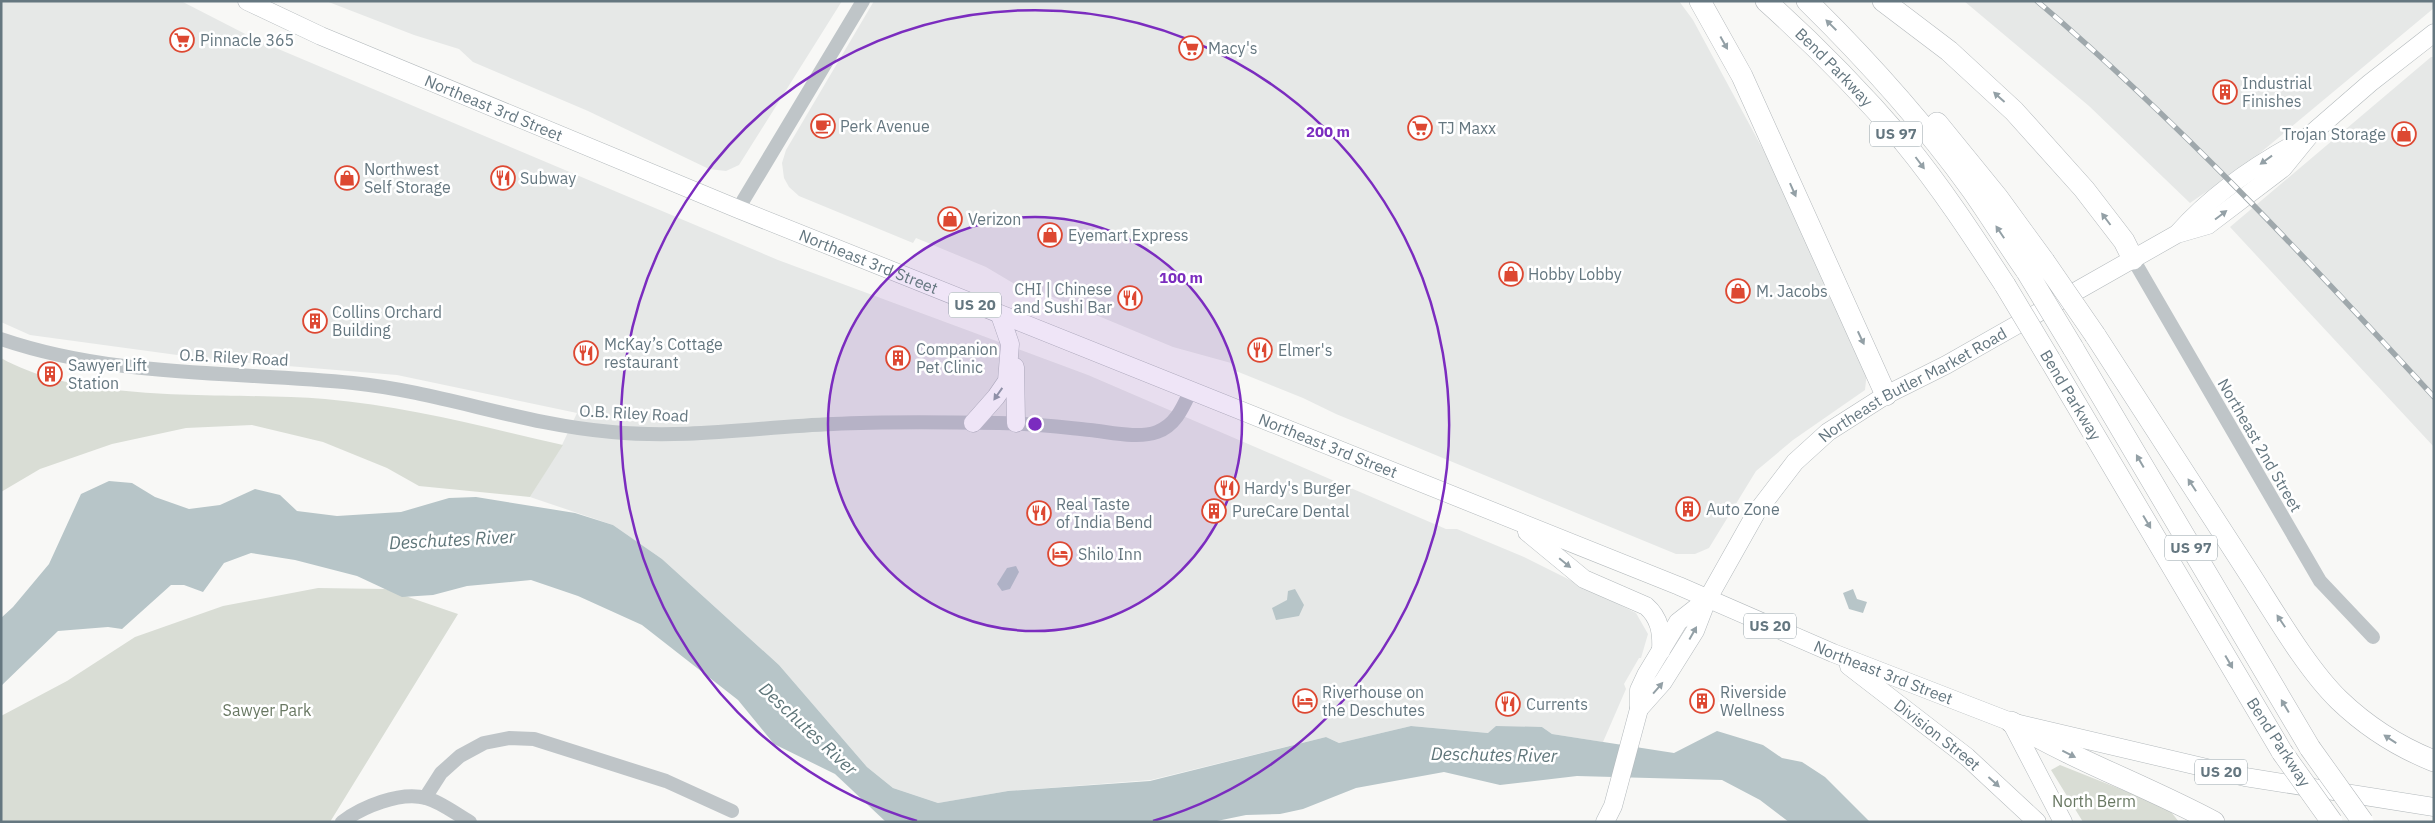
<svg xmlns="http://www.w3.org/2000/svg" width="2435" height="823" font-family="'IBM Plex Sans',sans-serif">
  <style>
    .built { fill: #e6e8e7 }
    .green { fill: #d9ddd5 }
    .water { fill: #b7c5c8 }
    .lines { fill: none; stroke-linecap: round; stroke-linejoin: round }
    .major-casing { stroke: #b3b9bc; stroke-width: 19 }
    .highway-casing { stroke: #b3b8bb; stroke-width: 22 }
    .minor { stroke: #bfc5c8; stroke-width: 14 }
    .major { stroke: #fff; stroke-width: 18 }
    .highway { stroke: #fff; stroke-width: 21 }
    .rail-casing { stroke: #9fa8ac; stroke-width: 5.5 }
    .rail { stroke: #fff; stroke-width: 4; stroke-dasharray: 11; stroke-linecap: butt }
    .highway-bridge-casing { stroke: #b3b8bb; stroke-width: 22; stroke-linecap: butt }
    .highway-bridge { stroke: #fff; stroke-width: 21 }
    .oneway { fill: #93a0a6 }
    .ring { fill: none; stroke: #7b2cbf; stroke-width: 2.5 }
    .labels { text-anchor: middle; stroke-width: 5; stroke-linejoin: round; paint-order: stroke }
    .shield { fill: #fff; stroke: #93a0a6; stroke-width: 1 }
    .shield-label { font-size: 15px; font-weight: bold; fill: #657780 }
    .poi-label { font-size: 16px; fill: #657780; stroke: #fff; text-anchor: start }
    .street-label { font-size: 16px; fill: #657780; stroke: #fff }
    .park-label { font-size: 16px; fill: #697863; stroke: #fff }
    .water-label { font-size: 18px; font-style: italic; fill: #5f767a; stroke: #fff }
    .centre { fill: #7b2cbf; stroke: #fff; stroke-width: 2.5 }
    .ring-label { font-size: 15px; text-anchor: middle; font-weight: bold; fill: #7b2cbf; stroke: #fff; stroke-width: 5; stroke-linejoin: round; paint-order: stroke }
  </style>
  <rect width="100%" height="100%" fill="#f8f8f6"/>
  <path class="built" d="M1,1H181L257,40L778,260L1088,375L1446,529H1457L1524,557L1636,613L1648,634L1641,658H1639L1624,684L1626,689L1603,742L1552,734L1542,727L1489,733L1411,726L1339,743L1326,737L1151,780L1008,791L938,803L893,788L867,767L779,665L662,559L613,525L530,497L562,445L577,413L397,375L214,360L30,335L1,322Z
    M326,1H842L739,165L726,171L709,169L588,111L473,62L459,49L414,35Z
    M874,1H1679L1693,20L1780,181L1867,371L1865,390L1793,440L1756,471L1709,548L1695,554H1676L1336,414L1303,398L1236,371L1231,363L1173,347L1043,293L1018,286L986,267L916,238L913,243L799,196L789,187L784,178L782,163L786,150Z
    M1964,1H2434V8L2248,163L2190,203L2089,106Z
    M2431,57H2434V447L2230,227Z"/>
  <path class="green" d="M1,358C86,406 229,391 325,399C406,406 484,427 563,445L530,497L419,486L387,468L323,442L252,425L186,428L112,444L40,469L1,492Z
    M318,588L385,589L458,614L330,822H1V716L67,681L135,637L223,606Z
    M2060,765L2168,808L2179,822H2083L2051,770Z"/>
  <path class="water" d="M109,481L132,483L155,497L189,509L220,505L255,489L280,495L297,511L337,516L401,512L449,498L476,497L575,513L613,525L662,559L779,665L867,767L893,788L938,803L1008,791L1150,781L1326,737L1339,743L1411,726L1488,733L1496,726L1542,727L1552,734L1674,753L1717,731L1763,745L1782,758L1802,762L1825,777L1870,822H1789L1760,800L1722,780L1577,776L1500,785L1444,772L1356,788L1303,809L1280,814L1246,815L1212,822H886L835,774L774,744L738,700L642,625L578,596L531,580L467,586L433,595L402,597L357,576L295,560L251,553L224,563L203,592L184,585H171L122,629L108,627L58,631L1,686V618L13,607L49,564L81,494Z
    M1016,566L1019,572L1010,589L1002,591L997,584L1007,568Z
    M1295,589L1304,605L1299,616L1276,620L1272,608L1287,600L1288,591Z
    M1853,589L1857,599L1867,602L1863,613L1849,609L1843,593Z"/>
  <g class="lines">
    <g class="major-casing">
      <g id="major">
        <path id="s1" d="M247,1L321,36L738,209L1679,586L1833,653L2011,722L2245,777L2434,807"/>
        <path d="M2178,233C2212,195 2257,164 2302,140"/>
        <path d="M1015,367L1016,423"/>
        <path d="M973,423L996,397L1007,381L1010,344L1000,315"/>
        <path d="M1527,532L1584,579L1646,606C1660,618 1662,633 1661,651"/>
        <path id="s2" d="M1849,666L1967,757L2037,822"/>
        <path id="s3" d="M1639,709L1663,682L1695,631L1707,600L1756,513L1795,462L1828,432L1886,395L1946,365L2177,234L2208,225L2283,168L2309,136L2370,83L2434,33"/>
        <path d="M2011,722L2063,822"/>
        <path d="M1605,822L1613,806L1639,709V690L1646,675L1678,622L1706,600"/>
      </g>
    </g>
    <g class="highway-casing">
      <g id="highway">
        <path d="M1700,1L1742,76L1886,395"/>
        <path id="s4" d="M1766,1C1815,45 1861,92 1904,142C1941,187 1973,236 2005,285"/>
        <path d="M1807,1C1867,60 1923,122 1972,190C1991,217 2008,245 2027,272"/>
        <path d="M1883,1L1949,51L2014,111L2084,189L2124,241L2133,259"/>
        <path d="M1937,123L1998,198L2044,261"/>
        <path d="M2095,335C2146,413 2196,492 2247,570C2273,610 2306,668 2339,700C2366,726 2399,747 2434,761"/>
        <path d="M2073,348L2310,748"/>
        <path d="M2050,360L2282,752"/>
        <path d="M2011,722C2076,761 2147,786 2214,822"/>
      </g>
    </g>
    <path class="minor" d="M738,209L863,1
      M2133,259L2320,581L2373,637
      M1,339C115,378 235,371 353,383C441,392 524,425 612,432C687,439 759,427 833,424C888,421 943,422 999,423C1029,423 1060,427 1090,430C1110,432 1138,439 1157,432C1176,425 1183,407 1191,390
      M425,798L441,773L460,756L484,743L509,738L534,739L666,781L732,811
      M342,822C362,807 400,791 426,798C441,802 456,814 470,822"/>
    <use href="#major" class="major"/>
    <use href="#highway" class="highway"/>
    <g class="rail-casing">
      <path id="rail" d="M2037,1C2180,123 2307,259 2434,397"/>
    </g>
    <use href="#rail" class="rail"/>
    <g class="highway-bridge-casing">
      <path id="highway-bridge" d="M2044,261L2095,335
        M2027,272L2073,348
        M2005,285L2050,360
        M2310,748L2363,822
        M2282,752L2332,822"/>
    </g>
    <use href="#highway-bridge" class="highway-bridge"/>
  </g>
  <defs><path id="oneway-solid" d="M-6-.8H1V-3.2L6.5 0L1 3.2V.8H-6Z" transform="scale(1.25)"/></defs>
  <g class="oneway">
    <use href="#oneway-solid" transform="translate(1831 25) rotate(-135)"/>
    <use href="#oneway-solid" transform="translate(1724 43) rotate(61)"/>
    <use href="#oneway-solid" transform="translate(1999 97) rotate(-138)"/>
    <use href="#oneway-solid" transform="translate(2266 160) rotate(144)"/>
    <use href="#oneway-solid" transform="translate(1920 163) rotate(53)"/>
    <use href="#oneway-solid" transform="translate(1793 190) rotate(66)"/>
    <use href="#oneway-solid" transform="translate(2221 215) rotate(-37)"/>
    <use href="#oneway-solid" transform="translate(2106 219) rotate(-127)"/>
    <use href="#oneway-solid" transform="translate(2000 232) rotate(-124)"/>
    <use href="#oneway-solid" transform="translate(1861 338) rotate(65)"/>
    <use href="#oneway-solid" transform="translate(998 394) rotate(125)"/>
    <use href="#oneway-solid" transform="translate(2140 461) rotate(-120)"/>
    <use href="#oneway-solid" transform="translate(2192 485) rotate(-123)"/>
    <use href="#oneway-solid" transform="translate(2147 522) rotate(59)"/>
    <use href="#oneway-solid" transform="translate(1565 563) rotate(39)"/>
    <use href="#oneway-solid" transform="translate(2281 621) rotate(-124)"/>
    <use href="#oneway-solid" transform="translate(1693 633) rotate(-61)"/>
    <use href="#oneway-solid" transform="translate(2229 662) rotate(60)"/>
    <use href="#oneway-solid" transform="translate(1658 688) rotate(-49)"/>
    <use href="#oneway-solid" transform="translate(2285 706) rotate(-121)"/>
    <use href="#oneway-solid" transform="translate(2390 739) rotate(-147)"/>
    <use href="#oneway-solid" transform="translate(2069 754) rotate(27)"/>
    <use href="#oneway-solid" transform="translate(1994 782) rotate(42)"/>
  </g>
  <circle cx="1035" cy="424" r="207" fill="#7b2cbf" fill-opacity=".12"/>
  <g class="ring">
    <circle cx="1035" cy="424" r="207"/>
    <path d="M917 821A414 414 0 1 1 1153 821"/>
  </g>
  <defs>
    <g id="supermarket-ring" transform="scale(1.25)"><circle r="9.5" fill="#fff" stroke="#dd4832" stroke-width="1.5"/><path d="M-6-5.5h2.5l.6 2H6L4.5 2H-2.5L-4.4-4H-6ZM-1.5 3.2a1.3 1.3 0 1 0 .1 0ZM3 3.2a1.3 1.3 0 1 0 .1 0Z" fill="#dd4832"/></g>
    <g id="building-ring" transform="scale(1.25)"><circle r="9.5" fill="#fff" stroke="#dd4832" stroke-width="1.5"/><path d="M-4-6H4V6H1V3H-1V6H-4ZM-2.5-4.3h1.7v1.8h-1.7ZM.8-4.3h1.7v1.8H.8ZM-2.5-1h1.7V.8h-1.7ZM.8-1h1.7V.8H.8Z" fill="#dd4832"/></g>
    <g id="cafe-ring" transform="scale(1.25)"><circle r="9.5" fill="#fff" stroke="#dd4832" stroke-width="1.5"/><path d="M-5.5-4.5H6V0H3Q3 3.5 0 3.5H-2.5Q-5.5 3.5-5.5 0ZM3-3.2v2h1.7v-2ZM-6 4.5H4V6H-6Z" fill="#dd4832"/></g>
    <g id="shop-ring" transform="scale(1.25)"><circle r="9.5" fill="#fff" stroke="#dd4832" stroke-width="1.5"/><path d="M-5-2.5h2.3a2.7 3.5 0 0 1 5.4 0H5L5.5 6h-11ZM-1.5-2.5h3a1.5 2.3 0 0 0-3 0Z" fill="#dd4832"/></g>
    <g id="restaurant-ring" transform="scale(1.25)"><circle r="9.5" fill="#fff" stroke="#dd4832" stroke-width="1.5"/><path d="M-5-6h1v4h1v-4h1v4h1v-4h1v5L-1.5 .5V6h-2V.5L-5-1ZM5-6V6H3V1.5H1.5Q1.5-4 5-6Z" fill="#dd4832"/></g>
    <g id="hotel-ring" transform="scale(1.25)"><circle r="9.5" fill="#fff" stroke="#dd4832" stroke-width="1.5"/><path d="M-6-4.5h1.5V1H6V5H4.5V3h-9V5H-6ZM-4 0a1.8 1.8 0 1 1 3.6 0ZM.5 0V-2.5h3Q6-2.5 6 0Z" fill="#dd4832"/></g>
  </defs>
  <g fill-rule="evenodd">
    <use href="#supermarket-ring" x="182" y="40"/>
    <use href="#supermarket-ring" x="1191" y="48"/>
    <use href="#building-ring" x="2225" y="92"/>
    <use href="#cafe-ring" x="823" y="126"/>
    <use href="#supermarket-ring" x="1420" y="128"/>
    <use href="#shop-ring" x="2404" y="134"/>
    <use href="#shop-ring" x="347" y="178"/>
    <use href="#restaurant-ring" x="503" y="178"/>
    <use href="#shop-ring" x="950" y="219"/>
    <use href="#shop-ring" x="1050" y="235"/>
    <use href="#shop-ring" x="1511" y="274"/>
    <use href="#shop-ring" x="1738" y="291"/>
    <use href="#restaurant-ring" x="1130" y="298"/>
    <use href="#building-ring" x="315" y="321"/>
    <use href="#restaurant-ring" x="1260" y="350"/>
    <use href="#restaurant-ring" x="586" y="353"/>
    <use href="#building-ring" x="898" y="358"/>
    <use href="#building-ring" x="50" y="374"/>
    <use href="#restaurant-ring" x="1227" y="488"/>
    <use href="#building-ring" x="1688" y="509"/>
    <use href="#building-ring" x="1214" y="511"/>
    <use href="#restaurant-ring" x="1039" y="513"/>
    <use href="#hotel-ring" x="1060" y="554"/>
    <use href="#hotel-ring" x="1305" y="701"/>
    <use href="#building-ring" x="1702" y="701"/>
    <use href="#restaurant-ring" x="1508" y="704"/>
  </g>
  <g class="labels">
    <g class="shield">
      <rect x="1870" y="121.5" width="52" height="25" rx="4"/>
      <rect x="949" y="292.5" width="52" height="25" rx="4"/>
      <rect x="2165" y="535.5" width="52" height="25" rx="4"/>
      <rect x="1744" y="613.5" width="52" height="25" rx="4"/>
      <rect x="2195" y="759.5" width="52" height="25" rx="4"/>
    </g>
    <g class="shield-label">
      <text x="1896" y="139">US 97</text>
      <text x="975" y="310">US 20</text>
      <text x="2191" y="553">US 97</text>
      <text x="1770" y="631">US 20</text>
      <text x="2221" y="777">US 20</text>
    </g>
    <g class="poi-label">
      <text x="200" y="46">Pinnacle 365</text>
      <text x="1208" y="54">Macy's</text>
      <text x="2242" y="89">Industrial<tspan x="2242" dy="18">Finishes</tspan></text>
      <text x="840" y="132">Perk Avenue</text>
      <text x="1438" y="134">TJ Maxx</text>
      <text x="2386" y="140" text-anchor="end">Trojan Storage</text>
      <text x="364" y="175">Northwest<tspan x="364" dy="18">Self Storage</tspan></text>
      <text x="520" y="184">Subway</text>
      <text x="968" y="225">Verizon</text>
      <text x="1068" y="241">Eyemart Express</text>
      <text x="1528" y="280">Hobby Lobby</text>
      <text x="1112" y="295" text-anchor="end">CHI | Chinese<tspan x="1112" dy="18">and Sushi Bar</tspan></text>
      <text x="1756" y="297">M. Jacobs</text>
      <text x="332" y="318">Collins Orchard<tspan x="332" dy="18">Building</tspan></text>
      <text x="604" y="350">McKay’s Cottage<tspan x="604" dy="18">restaurant</tspan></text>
      <text x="916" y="355">Companion<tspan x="916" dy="18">Pet Clinic</tspan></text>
      <text x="1278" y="356">Elmer's</text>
      <text x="68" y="371">Sawyer Lift<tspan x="68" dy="18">Station</tspan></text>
      <text x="1244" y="494">Hardy's Burger</text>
      <text x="1056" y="510">Real Taste<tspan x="1056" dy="18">of India Bend</tspan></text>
      <text x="1706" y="515">Auto Zone</text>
      <text x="1232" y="517">PureCare Dental</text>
      <text x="1078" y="560">Shilo Inn</text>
      <text x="1322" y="698">Riverhouse on<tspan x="1322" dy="18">the Deschutes</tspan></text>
      <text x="1720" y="698">Riverside<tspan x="1720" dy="18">Wellness</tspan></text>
      <text x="1526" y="710">Currents</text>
    </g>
    <g class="street-label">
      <text dy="6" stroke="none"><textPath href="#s4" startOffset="95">Bend Parkway</textPath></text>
      <text dy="6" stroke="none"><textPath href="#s1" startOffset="269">Northeast 3rd Street</textPath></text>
      <text dy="6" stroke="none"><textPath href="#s1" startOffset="674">Northeast 3rd Street</textPath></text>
      <text transform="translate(234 357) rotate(3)" y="6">O.B. Riley Road</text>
      <text dy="6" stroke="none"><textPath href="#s3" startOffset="435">Northeast Butler Market Road</textPath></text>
      <text transform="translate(2071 395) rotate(59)" y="6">Bend Parkway</text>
      <text transform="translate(634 413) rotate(3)" y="6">O.B. Riley Road</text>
      <text dy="6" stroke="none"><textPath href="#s1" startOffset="1169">Northeast 3rd Street</textPath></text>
      <text transform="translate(2260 445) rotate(60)" y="6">Northeast 2nd Street</text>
      <text dy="6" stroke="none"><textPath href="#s1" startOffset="1769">Northeast 3rd Street</textPath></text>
      <text dy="6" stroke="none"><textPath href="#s2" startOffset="112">Division Street</textPath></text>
      <text transform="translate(2279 742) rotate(57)" y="6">Bend Parkway</text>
    </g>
    <g class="park-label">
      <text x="267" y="716">Sawyer Park</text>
      <text x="2094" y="807">North Berm</text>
    </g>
    <g class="water-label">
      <text transform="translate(452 540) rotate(-3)" y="6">Deschutes River</text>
      <text transform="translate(808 729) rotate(43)" y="6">Deschutes River</text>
      <text transform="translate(1494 755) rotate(1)" y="6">Deschutes River</text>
    </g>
  </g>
  <circle cx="1035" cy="424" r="8" class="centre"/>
  <g class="ring-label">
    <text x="1328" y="137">200 m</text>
    <text x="1181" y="283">100 m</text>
  </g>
  <rect width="2435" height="823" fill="none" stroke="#657780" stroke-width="5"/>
</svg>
